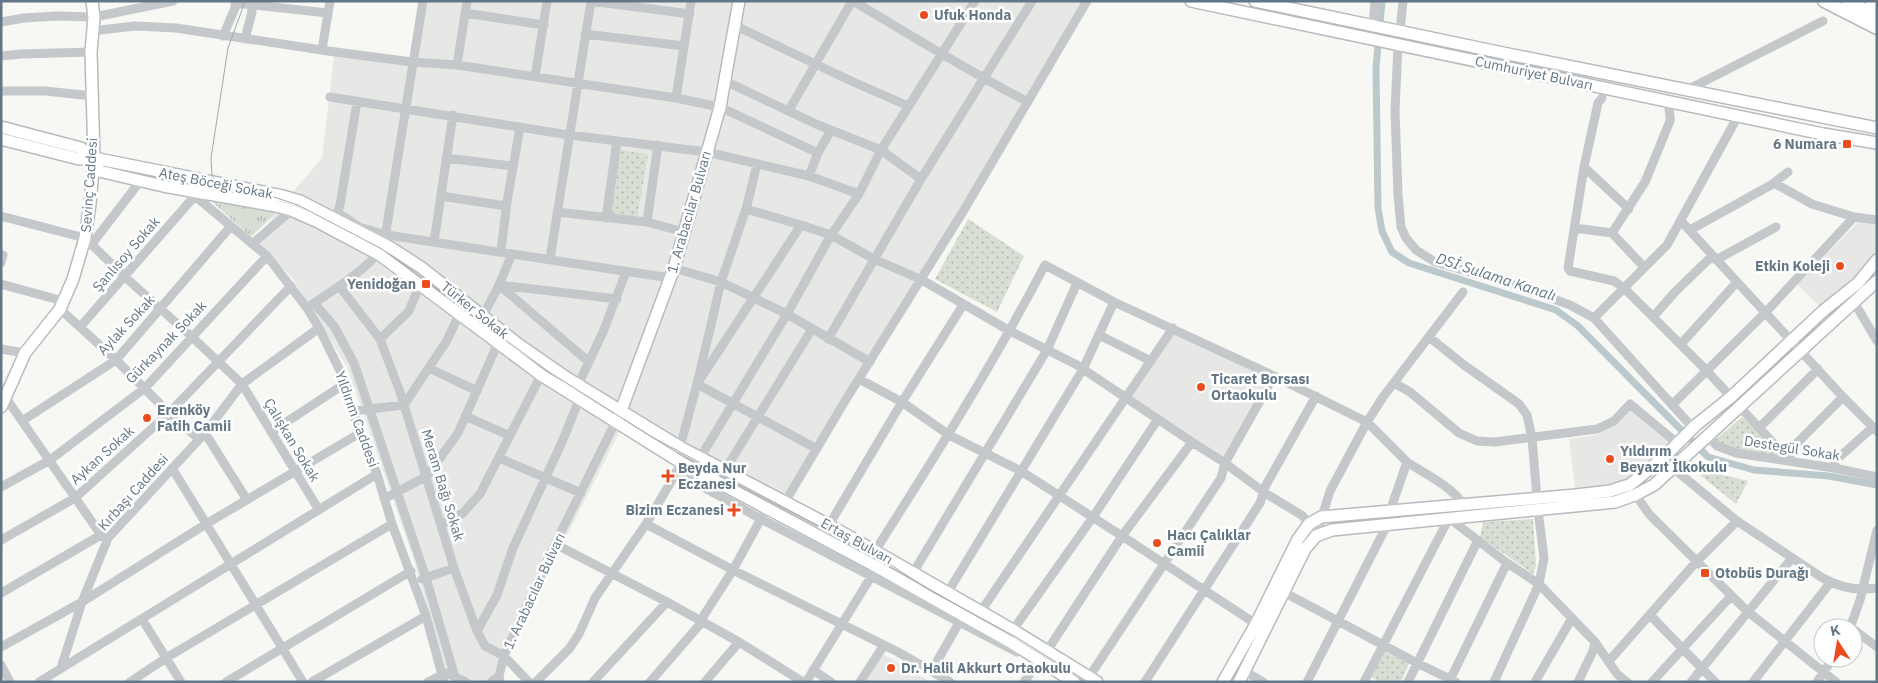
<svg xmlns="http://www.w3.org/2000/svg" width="1878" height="683" font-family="'IBM Plex Sans',sans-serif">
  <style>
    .built { fill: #e7e8e6 }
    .grass { fill: url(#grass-tufts) }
    .park { fill: url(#park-dots) }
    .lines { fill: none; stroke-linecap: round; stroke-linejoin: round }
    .canal { stroke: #bbc8cc; stroke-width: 7 }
    .major-casing { stroke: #b7bbbf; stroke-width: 14 }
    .highway-casing { stroke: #b6babd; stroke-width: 15 }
    .minor { stroke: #c4c8cb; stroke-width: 9 }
    .major { stroke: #fff; stroke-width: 11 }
    .highway { stroke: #fff; stroke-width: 12 }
    .tram { stroke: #a2a9af; stroke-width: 1 }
    .poi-dot { fill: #ec4b1d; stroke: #fff; stroke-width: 2 }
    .labels { text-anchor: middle; stroke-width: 5; stroke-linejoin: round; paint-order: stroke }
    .poi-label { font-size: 14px; font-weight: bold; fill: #647786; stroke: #fff; text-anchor: start }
    .street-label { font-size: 14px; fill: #647786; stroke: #fff }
    .water-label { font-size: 15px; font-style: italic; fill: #5f7982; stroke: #fff }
  </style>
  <defs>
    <pattern id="grass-tufts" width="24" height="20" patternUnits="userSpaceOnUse" patternTransform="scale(1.25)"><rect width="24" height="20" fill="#d8ded4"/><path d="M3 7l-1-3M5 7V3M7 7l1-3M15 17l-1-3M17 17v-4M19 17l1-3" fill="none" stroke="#b3b9b2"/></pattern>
    <pattern id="park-dots" width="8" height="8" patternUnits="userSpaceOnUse" patternTransform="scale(1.25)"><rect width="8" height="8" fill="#d8ded4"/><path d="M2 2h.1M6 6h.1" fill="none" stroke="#b3b9b2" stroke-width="1.8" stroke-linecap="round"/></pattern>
  </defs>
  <rect width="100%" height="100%" fill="#f7f7f3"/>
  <path class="built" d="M421,1H1086L785,498L629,413L558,553L510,653L502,673L488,682H460L447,676L413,557L347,367L293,279L256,239L291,194L322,158L335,49L411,60Z
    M1867,221L1877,224V253L1863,269L1820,307L1797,284L1858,222Z
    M1173,328L1274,376L1225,463L1127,398Z
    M1632,409L1670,441L1628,478L1605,486L1575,488L1569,439L1596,435L1613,426Z
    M883,654L931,682H866Z"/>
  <path class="grass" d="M208,198L280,209L251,237Z"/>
  <path class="park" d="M619,150L648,154L637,219L610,217Z
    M968,219L1024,256L997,312L935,279Z
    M1742,417L1782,456L1731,448L1718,443L1716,439Z
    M1689,460L1723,475L1748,481L1736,504L1686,464Z
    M1533,519L1536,566L1533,574L1480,537L1483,522Z
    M1383,651L1409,663L1401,682H1380L1371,677Z"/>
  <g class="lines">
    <path class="canal" d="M1382,1L1376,68L1378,208L1382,231L1392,252L1409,263L1556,310L1578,326L1708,457L1754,470L1829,476L1877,485"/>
    <g class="major-casing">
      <path id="major" d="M1191,1L1823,134L1877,143
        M1255,1L1503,53L1877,128
        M1,127L81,148L94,158L99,171L163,186L276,206L291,210L316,221L380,255L541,375L682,463L877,567L1012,643L1074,682
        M1,139L79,159L94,158L283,196L300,201L393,249L422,268L518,344L567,378L680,447L829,525L875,551L1013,630L1097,682
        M1,407L25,353L60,309L73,279L85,238L90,204L94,158L91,52L94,17L92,1
        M619,416L674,268L720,107L739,1
        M1223,682L1256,624L1298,539L1309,524L1321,517L1576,495L1610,491L1629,485L1636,480L1665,456L1696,425L1731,397L1823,311L1858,283L1877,260
        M1239,682L1305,549L1316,536L1332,530L1615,502L1635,495L1654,485L1877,281"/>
    </g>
    <g class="highway-casing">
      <path id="highway" d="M1824,1L1877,28
        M1848,1L1877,17
        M1871,1L1877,4"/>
    </g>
    <path class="minor" d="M591,1L690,14
      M853,1C911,35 968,71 1028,102
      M235,3L328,13
      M465,13L544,25
      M1,22L24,18L57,16L94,17L173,1
      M736,26L849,80L908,106
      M1373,26L1375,1
      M92,31L135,26L176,28L328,51L412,62L457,65L676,98L720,107L818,153
      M1400,32L1403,1
      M585,34L684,46
      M223,36L235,8L236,1
      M245,39L252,12L251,1
      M1398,45L1395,111L1398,195L1401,227L1406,238L1416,250L1435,262L1518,286L1570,305L1594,318L1693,428
      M322,50L330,1
      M1,56L21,54L91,52
      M457,65L467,1
      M535,77L547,1
      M725,81L816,124L881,150L921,179
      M1687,90L1823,21
      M1,91H45L93,96
      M330,97L569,135L707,152L809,176L859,194
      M676,98L691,1
      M1602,98L1598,103L1584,167L1629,209
      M789,110L852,1
      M446,158L512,166
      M1584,167L1568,268L1570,271L1614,281L1624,288L1594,318
      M809,176L818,153L831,130
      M189,191L267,256L307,308L319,328L346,383L352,411L377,474L392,524L426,616L444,682
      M441,196L506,206
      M746,209L801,225
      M337,212L359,227L387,235L670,278
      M557,212L647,222L684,232
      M1,216L85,238L125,277L192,337L242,384L319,510
      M336,216L340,205L357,102
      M1854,217L1877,220
      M606,218L617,141
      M1681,221L1843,397L1877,431
      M647,222L658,145
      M1575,228L1612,233L1645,182L1670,121C1671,114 1668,109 1668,101
      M1690,230L1771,185L1788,172
      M1612,233L1644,267
      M434,242L453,115
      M252,244L286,215L291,210
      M91,245L141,180
      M501,251L507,202L520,127
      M1,255H3L1,263
      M550,259L591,1
      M1716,260L1776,227
      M674,268L721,282L787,314L700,458
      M1,284L63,301
      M340,287L380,339L400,392L454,568L477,631L485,646L504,656L529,682
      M1854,302L1877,341
      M314,303L334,326L354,363L426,578L455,677
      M311,305C331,292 374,265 384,244L423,1
      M60,309L116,360L169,413L199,439
      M483,316L499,285L512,254
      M1653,317L1675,292L1712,256
      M80,327L193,198
      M1099,335L1151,361
      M1429,337L1464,365L1519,404L1527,415L1532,438L1537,498
      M380,339L409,311L420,284
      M828,339L921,179L1032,1
      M1681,344L1737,282
      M1,349L25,353
      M589,362L499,285L617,299
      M870,362L787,314L831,235L859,194L881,150L975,1
      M429,368L477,391
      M859,379L902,402L949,435L1021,471L1122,536L1256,624
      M1394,383L1410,392L1459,433L1477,441L1495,442L1597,429L1614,421L1630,404L1677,443
      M578,385L603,332L626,272
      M1731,397L1707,371L1624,288L1667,245L1738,116
      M6,398L101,535L108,538
      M1672,405L1765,313L1854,217L1812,204L1774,183
      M1740,407L1759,428
      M352,411L404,405L446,342L460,313
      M465,416L510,436
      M22,421L116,360L231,226
      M271,432L346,383
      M205,433L247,500
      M1708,436L1717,446L1736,453L1834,468L1877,477
      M680,447L697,384L721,282L746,209L757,164
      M817,449L697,384L801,225L831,235L874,259L922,280L1010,331L1077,365L1192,442L1225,463L1265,493L1303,516L1312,529
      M1785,455L1759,428L1818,369
      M1790,457L1785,455L1843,397
      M499,458L581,493
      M1407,462C1425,474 1451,486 1463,504
      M682,463L646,524L733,570L898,652L950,682
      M172,468L303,682
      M1673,468L1737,521L1821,577C1838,587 1858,591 1877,588
      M1834,468L1835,461L1873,427
      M725,470L812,329
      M676,472L761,519L1017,652
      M1,487L50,460L145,388L267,256
      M1633,491L1649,514L1747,611L1836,682
      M384,499L427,476L458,433L498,343
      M785,502L845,401L964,210L1087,1
      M442,524L463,513L480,494L541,375
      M829,525L902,402L963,305
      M1316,536L1330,491L1367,422L1383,397L1463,292
      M1,540L75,498L169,413L291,286
      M555,544L667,602
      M875,551C935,457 993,364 1045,265L1114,302L1274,376L1367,422L1407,462L1390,511
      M913,573L1047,350L1077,283
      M422,579L454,568
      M948,592L1083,369L1114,302
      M1,593L101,535
      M1291,596L1417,663L1456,682
      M981,611L1173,328
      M1650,615L1715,682
      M142,619L181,682
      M1850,628L1860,600L1877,530
      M1853,629L1877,647
      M1013,630L1093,517L1158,419
      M477,631L497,595L513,548L562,442L579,400
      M1,647L82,602L206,524L360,433
      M1047,651L1122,536L1192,442
      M1609,661L1696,562L1737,521
      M1,665L10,682
      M61,668L82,602L108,538L205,433L242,384L319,328
      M813,670L831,682
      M932,670L963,616
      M1244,671L1263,682
      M1089,677L1221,478L1225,463L1274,376
      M39,682L377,474
      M130,682L166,658L392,524
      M226,682L411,571
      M312,682L426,616
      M428,682L446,673L466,682
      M491,682L499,676
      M500,682L499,676L504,656L555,544L618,417
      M536,682L569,649L579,634L595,598L646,524
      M593,682L667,602L739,642L803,682
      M650,682L702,622L704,615L733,570L763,515
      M705,682L739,642
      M806,682L874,572
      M860,682L884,645
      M1024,682L1040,660
      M1145,682L1260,503L1266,485L1316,396
      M1307,682L1387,525
      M1364,682L1449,518L1507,563L1539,584L1595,642L1617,674L1627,682
      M1408,682L1478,540
      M1449,682L1507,563
      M1494,682L1539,584L1544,558L1538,510
      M1535,682L1572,618
      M1578,682L1593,651L1595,642
      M1652,682L1731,596
      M1691,682L1792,558
      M1753,682L1830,583
      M1817,682L1833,658"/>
    <use href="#major" class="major"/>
    <use href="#highway" class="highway"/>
    <path class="tram" d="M244,1L243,7L228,48L211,158L212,175L217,184L223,188L274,197L298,205L382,249L549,372L652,437L888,563L929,590L1016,637L1088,682"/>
  </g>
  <g class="poi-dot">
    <circle cx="924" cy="15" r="5"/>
    <rect x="1842" y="139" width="10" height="10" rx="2.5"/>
    <circle cx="1840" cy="266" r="5"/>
    <rect x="421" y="279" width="10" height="10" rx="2.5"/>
    <circle cx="1201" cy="387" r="5"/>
    <circle cx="147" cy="418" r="5"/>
    <circle cx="1610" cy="459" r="5"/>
    <path d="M665.5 468.5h5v5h5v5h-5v5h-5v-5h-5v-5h5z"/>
    <path d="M731.5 502.5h5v5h5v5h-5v5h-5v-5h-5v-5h5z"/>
    <circle cx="1157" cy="543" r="5"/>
    <rect x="1700" y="568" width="10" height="10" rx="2.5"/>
    <circle cx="891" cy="668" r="5"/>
  </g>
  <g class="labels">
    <g class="poi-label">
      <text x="934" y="20">Ufuk Honda</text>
      <text x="1837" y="149" text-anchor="end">6 Numara</text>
      <text x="1830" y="271" text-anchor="end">Etkin Koleji</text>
      <text x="416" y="289" text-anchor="end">Yenidoğan</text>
      <text x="1211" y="384">Ticaret Borsası<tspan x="1211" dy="16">Ortaokulu</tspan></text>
      <text x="157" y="415">Erenköy<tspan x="157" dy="16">Fatih Camii</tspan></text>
      <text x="1620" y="456">Yıldırım<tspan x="1620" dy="16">Beyazıt İlkokulu</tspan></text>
      <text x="678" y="473">Beyda Nur<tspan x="678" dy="16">Eczanesi</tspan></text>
      <text x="724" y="515" text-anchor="end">Bizim Eczanesi</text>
      <text x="1167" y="540">Hacı Çalıklar<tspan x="1167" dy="16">Camii</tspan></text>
      <text x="1715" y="578">Otobüs Durağı</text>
      <text x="901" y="673">Dr. Halil Akkurt Ortaokulu</text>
    </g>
    <g class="street-label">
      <text transform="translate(1534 73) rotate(12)" y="5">Cumhuriyet Bulvarı</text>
      <text transform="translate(216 183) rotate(11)" y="5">Ateş Böceği Sokak</text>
      <text transform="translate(89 185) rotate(-86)" y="5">Sevinç Caddesi</text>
      <text transform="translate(689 212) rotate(-74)" y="5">1. Arabacılar Bulvarı</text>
      <text transform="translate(126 254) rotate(-49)" y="5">Şanlısoy Sokak</text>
      <text transform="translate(475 310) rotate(39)" y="5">Türker Sokak</text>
      <text transform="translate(126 325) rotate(-47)" y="5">Aylak Sokak</text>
      <text transform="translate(166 342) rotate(-46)" y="5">Gürkaynak Sokak</text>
      <text transform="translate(357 419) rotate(70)" y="5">Yıldırım Caddesi</text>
      <text transform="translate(292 440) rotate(59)" y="5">Çalışkan Sokak</text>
      <text transform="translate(1792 448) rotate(9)" y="5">Destegül Sokak</text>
      <text transform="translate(102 455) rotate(-42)" y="5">Aykan Sokak</text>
      <text transform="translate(443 485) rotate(73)" y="5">Meram Bağı Sokak</text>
      <text transform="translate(133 492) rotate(-48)" y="5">Kırbaşı Caddesi</text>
      <text transform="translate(857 541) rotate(29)" y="5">Ertaş Bulvarı</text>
      <text transform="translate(534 591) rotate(-65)" y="5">1. Arabacılar Bulvarı</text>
    </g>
    <g class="water-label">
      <text transform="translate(1496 277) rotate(18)" y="5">DSİ Sulama Kanalı</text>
    </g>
  </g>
  <rect width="1878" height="683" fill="none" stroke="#647786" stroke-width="5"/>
  <g transform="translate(1838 643) rotate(348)"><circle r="24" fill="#ffffff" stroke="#c1c9cf"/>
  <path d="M0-4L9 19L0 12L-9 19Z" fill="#ec4b1d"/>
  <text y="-8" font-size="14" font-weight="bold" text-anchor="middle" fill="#647786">K</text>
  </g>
</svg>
